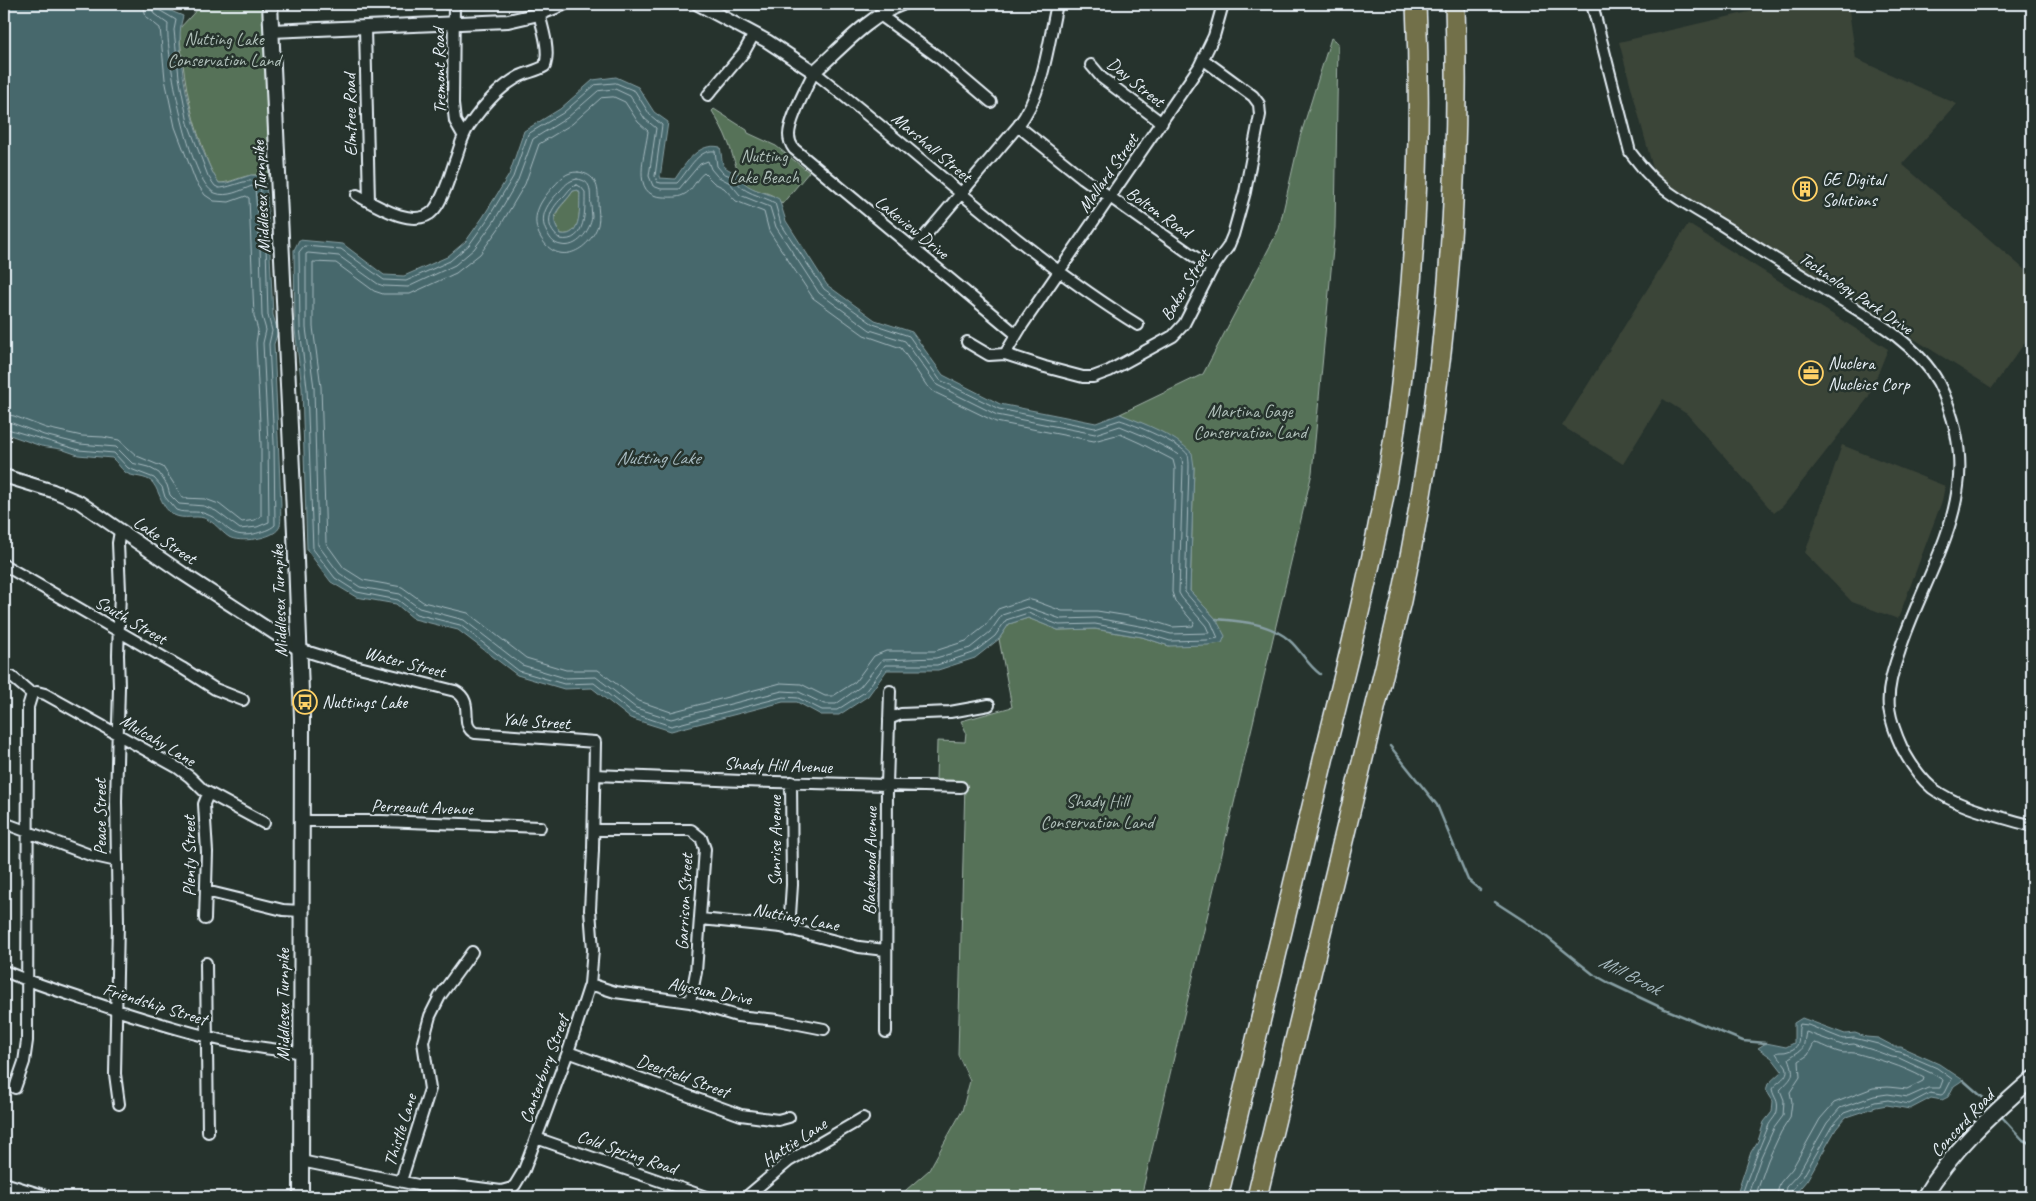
<svg xmlns="http://www.w3.org/2000/svg" width="2036" height="1201" font-family="Caveat,sans-serif">
  <style>
    .built { fill: #3b4439 }
    .green { fill: #577258; stroke: #a0b2a8 }
    .water { fill: #46686c; stroke: #879fa4; fill-rule: evenodd }
    .lines { fill: none; stroke-linecap: round; stroke-linejoin: round }
    .shore { stroke: #a7bac0; stroke-width: 1 }
    .stream { stroke: #879fa4; stroke-width: 2.5 }
    .minor-casing { stroke: #e8f1f8; stroke-width: 14 }
    .tertiary-casing { stroke: #e8f1f8; stroke-width: 16 }
    .secondary-casing { stroke: #e8f1f8; stroke-width: 18 }
    .motorway-casing { stroke: #e8f1f8; stroke-width: 22 }
    .minor { stroke: #26332d; stroke-width: 10 }
    .tertiary { stroke: #26332d; stroke-width: 12 }
    .secondary { stroke: #26332d; stroke-width: 14 }
    .motorway { stroke: #726f4a; stroke-width: 19 }
    .labels { text-anchor: middle; stroke-width: 5; stroke-linejoin: round; paint-order: stroke }
    .park-label { font-size: 18px; fill: #aebeb8; stroke: #26332d }
    .street-label { font-size: 18px; fill: #e8f1f8; stroke: #26332d }
    .poi-label { font-size: 18px; fill: #e8f1f8; stroke: #26332d; text-anchor: start }
    .water-label { font-size: 19px; font-style: italic; fill: #a7bac0; stroke: #26332d }
  </style>
  <rect width="100%" height="100%" fill="#26332d"/>
  <filter id="ink" filterUnits="userSpaceOnUse"><feTurbulence type="fractalNoise" baseFrequency=".02" numOctaves="2"/><feDisplacementMap in="SourceGraphic" scale="10" xChannelSelector="R" yChannelSelector="G"/><feConvolveMatrix kernelMatrix="1 2 1 2 8 2 1 2 1" color-interpolation-filters="sRGB"/></filter>
  <g filter="url(#ink)">
    <path class="built" d="M1783,4H1848L1856,59L1957,104L1902,164L2032,276V333L1992,388L1655,176L1619,42Z
      M1688,224L1888,349L1868,398L1783,506L1774,513L1687,414L1663,399L1623,464L1562,426Z
      M1842,445L1945,486L1942,501L1898,619L1852,602L1805,553Z"/>
    <path class="green" d="M202,4H264L270,143L268,179C252,168 236,183 219,183C211,172 207,160 203,148C188,109 183,70 179,29Z
      M1331,38L1338,43L1335,228L1312,473L1141,1197H898L929,1170L962,1111L970,1081L958,1055L965,782L936,781L937,741L965,742L966,732L961,721L1012,707L999,639L1009,624L1028,618L1058,630L1094,629L1142,637L1169,646L1216,619L1190,591L1194,467L1148,426L1120,414L1203,374L1279,229L1300,137Z
      M714,109L747,130L748,133L776,146L809,172L782,204C773,189 753,194 743,182C738,177 732,151 728,142C724,131 718,121 712,111Z
      M578,190L580,193C579,205 583,238 561,234C546,213 563,208 573,191Z"/>
    <path class="water" d="M4,4H160L171,11L183,16C171,51 197,153 219,183H227L251,175L264,176L267,194L273,315L278,332L274,344L281,505C280,512 282,523 279,528C273,539 239,543 229,537C220,531 215,522 204,518C195,515 184,520 174,515C161,508 161,494 153,483C146,475 132,478 125,472C120,468 117,462 112,458L78,455L61,449L41,446L4,433Z
      M616,77L638,87L654,112L668,122L660,178L675,179C686,163 698,142 720,147C724,167 718,165 740,175C742,189 767,192 779,199L786,221L827,285L875,320L912,332L943,375L1000,404L1096,423L1120,414C1145,424 1173,434 1192,453L1194,467L1190,591L1216,619L1225,636L1222,643L1208,645L1169,646L1142,637L1095,629L1058,630L1028,618L1009,624L999,639L975,658L938,670H887L868,696L839,715H821L797,702H783L671,731L630,718L592,688L564,689L517,675L458,630L414,619L396,604L356,597L331,582L307,550L302,388L295,329L294,250L299,240L343,244L384,275L404,276L447,257L466,241L483,217L509,175L524,131L560,109L593,80ZM578,190L580,193C579,205 583,238 561,234C545,213 563,207 573,191Z
      M1802,1018L1845,1034L1855,1033L1866,1037L1878,1038L1895,1047H1901L1939,1064L1963,1080L1954,1086L1948,1097L1942,1100L1931,1098L1910,1109L1887,1105L1876,1107L1846,1117L1836,1129L1807,1180L1796,1193L1794,1197H1736L1751,1152L1758,1141L1764,1122L1772,1112L1773,1101L1766,1090L1768,1084L1782,1071L1772,1058L1758,1048L1766,1043L1786,1047L1794,1043V1023Z"/>
    <g class="lines">
      <path class="shore" d="M616,83L635,91L650,115L662,125L655,176L657,182L661,183H677C688,172 697,149 715,151L717,166L723,173L735,178C741,194 762,195 775,203L781,224L824,289L873,324L909,336L940,380L999,409L1095,428L1120,420C1133,424 1182,444 1188,455C1189,458 1189,464 1189,467L1185,592L1211,622L1218,638L1207,640L1170,641L1144,633L1095,624L1059,625L1028,613L1006,620L995,636L973,653L937,665H885L865,692L837,710H822L798,698L783,697L671,726L632,713L594,683L564,684L519,671L460,625L416,614L398,600L357,592L335,578L313,549L307,388L300,328L299,252L304,246L341,249L384,280L406,281L450,261L469,245L487,220L513,177L528,134L563,113L595,85Z
        M615,89L630,96L645,119L656,128L649,176L653,186L661,189H679L700,164L708,161L711,169L717,176L730,183L740,195L770,207L776,227L819,293L870,330L905,341L937,385L997,415L1095,434L1120,426L1144,436L1178,454L1182,458L1183,467L1179,593L1182,598L1206,626L1209,633L1171,634L1145,627L1096,618L1061,619L1027,607L1002,615L990,632L970,648L936,658L882,660L860,687L836,704H824L799,692L782,691L671,719L636,708L596,677L565,678L522,665L464,620L419,608L400,594L360,587L339,573L318,545L314,388L306,328V254L308,253L339,256L378,284L384,286L408,287L455,265L474,249L493,223L518,180L533,139L567,118L598,91Z
        M614,97L625,102L638,122L648,131C646,152 629,196 663,197C670,197 677,198 683,195C693,191 696,178 704,173L714,183L724,188L736,201L764,212L769,231L813,298L864,335L901,348L927,386L934,392L996,422L1094,441L1120,434L1140,443L1173,460L1175,468L1172,592L1175,601L1194,623L1193,626L1172,627L1147,619L1097,611H1062L1035,601L1027,599L998,609L985,626L966,641L935,651H886L874,656L855,682L833,696H825L801,684L781,683L671,712L639,701L598,670H566L526,658L468,613L423,602L402,587L363,580L344,568L326,543L321,387L313,327V262L336,263L374,291L383,294H410L456,273L480,254L499,228L525,184L539,144L572,124L601,98Z
        M578,172C596,174 599,187 598,202C598,210 600,217 598,225C589,251 558,267 541,238C529,218 540,201 553,187C562,178 565,172 578,172Z
        M577,179C594,181 589,193 591,205C591,209 592,213 592,217C590,231 577,249 561,245C555,244 552,241 549,236C537,219 546,205 559,192C565,186 567,181 577,179Z
        M577,185L581,187L585,192C585,208 587,244 560,239C543,226 549,210 562,198C568,193 569,187 577,185Z
        M4,414L14,416L46,428L82,436L103,437L119,440L137,456L163,467L183,498L205,499L219,504L242,522L255,520L261,516V444L256,343L258,330L254,316L249,198L246,196L229,202L214,201L205,195L196,182L175,127L165,79L160,28L146,17L143,4
        M4,422L12,423L44,435L80,444L116,447L132,463L148,467L159,473L167,485L170,495L179,504L204,506L216,511L240,529L257,527L269,522L268,443L263,343L266,330L262,316L260,247L255,188L252,186C241,190 227,198 215,193C189,183 165,51 168,24L154,14L150,4
        M4,428L79,450L114,453L128,468L154,478L162,487L165,497L176,510C186,514 197,510 206,514C228,522 226,539 254,534C261,532 270,530 275,525L274,443L269,344L272,331L268,315L266,247L260,183C249,176 232,188 219,188L215,186L208,176L188,123L179,77L174,30L176,20L159,10L156,4
        M1741,1197C1749,1173 1758,1151 1768,1127C1770,1121 1776,1117 1777,1111C1779,1099 1774,1099 1772,1089C1776,1082 1791,1077 1786,1066C1783,1061 1778,1058 1776,1053C1780,1051 1784,1053 1788,1051C1804,1047 1796,1035 1800,1024L1808,1025L1843,1039L1854,1038L1878,1044L1894,1051L1900,1052L1937,1068L1952,1079L1945,1093L1941,1095L1930,1093L1909,1104L1888,1100L1875,1102L1844,1113L1832,1126L1803,1177L1791,1191L1790,1197
        M1747,1197L1761,1157L1774,1128L1783,1116L1784,1100L1780,1090C1792,1077 1796,1077 1789,1058C1807,1046 1802,1051 1806,1032L1842,1045L1854,1044L1876,1051L1892,1057L1899,1058L1933,1074L1943,1080L1940,1088H1928L1908,1097L1888,1094L1874,1096L1840,1108L1827,1123L1798,1174L1786,1187L1784,1197
        M1755,1197L1768,1160L1781,1132L1790,1118L1792,1102L1790,1092L1800,1077L1799,1061L1808,1055L1814,1043C1823,1044 1831,1050 1839,1052C1844,1054 1850,1052 1855,1053C1877,1059 1903,1066 1924,1078L1923,1081L1907,1089L1888,1087L1873,1088L1834,1103L1820,1119L1792,1169L1780,1183L1776,1197"/>
      <path class="stream" d="M1216,619C1240,621 1270,623 1289,640C1301,650 1307,665 1320,674
        M1390,746L1437,805L1468,880L1480,890
        M1495,902L1538,930L1593,974L1609,983L1660,1007L1743,1041L1766,1043
        M1963,1080L1989,1103
        M2002,1117L2023,1140L2032,1144"/>
      <g class="minor-casing">
        <path id="minor" d="M454,4L453,104L455,121L463,135
          M1592,4L1630,152C1640,165 1649,177 1662,187C1682,203 1706,215 1728,229C1766,254 1805,277 1843,301C1878,322 1918,346 1938,382C1954,413 1963,452 1958,486C1952,542 1915,599 1899,653C1893,670 1887,689 1889,708C1891,721 1896,735 1902,748C1910,763 1919,777 1932,788C1960,809 1999,816 2032,826
          M880,15L938,57L991,102
          M365,28L369,202
          M1091,65L1102,78L1162,123
          M708,95L744,52L754,34
          M1018,126L1083,178L1212,269
          M357,195C375,205 416,231 434,210C445,196 450,174 456,158C460,147 462,136 469,126C482,107 499,87 520,76C528,72 537,71 545,66C550,51 543,29 539,14
          M914,249L1018,126C1044,92 1048,44 1057,4
          M1016,334L794,149C791,145 789,141 789,135C789,120 807,86 814,72C922,156 1021,253 1138,325
          M967,342L989,355L1005,354
          M1005,354L1045,367L1083,377H1093L1109,371L1173,336L1184,324L1212,269L1228,247L1233,235L1245,192L1260,115L1259,104L1253,96L1204,60
          M1005,354L1023,324L1199,67L1214,36L1223,4
          M4,565L182,668L215,689L243,700
          M299,649L347,664L455,691C476,702 458,725 475,733L595,742L593,850L590,910L593,950L590,984L568,1052L543,1120L524,1170L515,1185L512,1188L501,1191L456,1185H418L301,1161
          M12,677L32,694
          M32,694L37,692L45,694L178,768L190,777L203,790L264,823
          M889,719L901,714L950,712L989,705
          M595,775L742,781L961,787
          M302,821H381L540,827
          M4,823L90,855L117,861
          M594,830H691L701,838L705,849L696,972L690,1002
          M206,891L283,910L301,911
          M205,919L207,852L204,804L208,794
          M701,919L781,927L859,947L885,950
          M789,930L792,885L791,782
          M206,963L208,1132
          M4,971C40,986 78,997 116,1010C176,1029 237,1048 301,1052
          M590,984L615,992L690,1002L737,1016L778,1020L824,1029
          M886,1032L887,785L890,691
          M568,1052L741,1115L778,1120L789,1117
          M15,1088L24,1062L27,1041L28,707L32,694
          M119,1104L115,1074L118,923L116,801L119,687L118,655L120,591L118,543L120,531
          M536,1138L706,1197
          M401,1181L430,1089L423,1042L430,1016L440,996L472,952
          M4,1183L49,1197
          M746,1197L789,1161L863,1118"/>
      </g>
      <g class="tertiary-casing">
        <path id="tertiary" d="M698,4L767,41L814,72C839,50 870,15 902,4
          M271,31L508,21L539,14L563,4
          M4,476L53,491L79,502L182,573L299,649"/>
      </g>
      <g class="secondary-casing">
        <path id="secondary" d="M270,4L295,533L302,718L301,1197
          M1924,1197C1951,1151 1992,1114 2032,1079"/>
      </g>
      <g class="motorway-casing">
        <path id="motorway" d="M1218,1197C1254,1049 1289,901 1325,752C1356,628 1388,503 1402,376C1416,253 1422,127 1416,4
          M1257,1197L1401,601C1443,401 1461,208 1455,4"/>
      </g>
      <use href="#minor" class="minor"/>
      <use href="#tertiary" class="tertiary"/>
      <use href="#secondary" class="secondary"/>
      <use href="#motorway" class="motorway"/>
    </g>
  </g>
  <defs>
    <g id="building-ring" transform="scale(1.25)"><circle r="9.5" fill="#26332d" stroke="#ffd166" stroke-width="1.5"/><path d="M-4-6H4V6H1V3H-1V6H-4ZM-2.5-4.3h1.7v1.8h-1.7ZM.8-4.3h1.7v1.8H.8ZM-2.5-1h1.7V.8h-1.7ZM.8-1h1.7V.8H.8Z" fill="#ffd166"/></g>
    <g id="office-ring" transform="scale(1.25)"><circle r="9.5" fill="#26332d" stroke="#ffd166" stroke-width="1.5"/><path d="M-6-3h4V-5.5h4V-3h4V5H-6ZM-1-4.5V-3h2v-1.5ZM-6 0V1H6V0Z" fill="#ffd166"/></g>
    <g id="bus-ring" transform="scale(1.25)"><circle r="9.5" fill="#26332d" stroke="#ffd166" stroke-width="1.5"/><path d="M-5-6H5V4H4V6H2V4H-2V6H-4V4H-5ZM-3.5-4V0h7V-4ZM-3.5 1.2v1.5H-2V1.2ZM2 1.2v1.5H3.5V1.2Z" fill="#ffd166"/></g>
  </defs>
  <g fill-rule="evenodd">
    <use href="#building-ring" x="1805" y="189"/>
    <use href="#office-ring" x="1811" y="373"/>
    <use href="#bus-ring" x="305" y="702"/>
  </g>
  <g class="labels">
    <g class="park-label">
      <text x="224" y="45">Nutting Lake<tspan x="224" dy="21">Conservation Land</tspan></text>
      <text x="764" y="162">Nutting<tspan x="764" dy="21">Lake Beach</tspan></text>
      <text x="1250" y="417">Martina Gage<tspan x="1250" dy="21">Conservation Land</tspan></text>
      <text x="1097" y="807">Shady Hill<tspan x="1097" dy="21">Conservation Land</tspan></text>
    </g>
    <g class="street-label">
      <text transform="translate(439 71) rotate(-91)" y="6">Tremont Road</text>
      <text transform="translate(1136 82) rotate(39)" y="6">Day Street</text>
      <text transform="translate(350 115) rotate(-91)" y="6">Elmtree Road</text>
      <text transform="translate(932 147) rotate(40)" y="6">Marshall Street</text>
      <text transform="translate(1108 173) rotate(-55)" y="6">Mallard Street</text>
      <text transform="translate(261 197) rotate(-93)" y="6">Middlesex Turnpike</text>
      <text transform="translate(1159 212) rotate(35)" y="6">Bolton Road</text>
      <text transform="translate(912 227) rotate(39)" y="6">Lakeview Drive</text>
      <text transform="translate(1185 285) rotate(-59)" y="6">Baker Street</text>
      <text transform="translate(1856 293) rotate(34)" y="6">Technology Park Drive</text>
      <text transform="translate(165 540) rotate(34)" y="6">Lake Street</text>
      <text transform="translate(279 601) rotate(-92)" y="6">Middlesex Turnpike</text>
      <text transform="translate(131 620) rotate(30)" y="6">South Street</text>
      <text transform="translate(405 662) rotate(14)" y="6">Water Street</text>
      <text transform="translate(536 721) rotate(4)" y="6">Yale Street</text>
      <text transform="translate(158 740) rotate(31)" y="6">Mulcahy Lane</text>
      <text transform="translate(778 765) rotate(2)" y="6">Shady Hill Avenue</text>
      <text transform="translate(422 807) rotate(2)" y="6">Perreault Avenue</text>
      <text transform="translate(100 817) rotate(-90)" y="6">Peace Street</text>
      <text transform="translate(775 841) rotate(-90)" y="6">Sunrise Avenue</text>
      <text transform="translate(189 856) rotate(-90)" y="6">Plenty Street</text>
      <text transform="translate(870 861) rotate(-89)" y="6">Blackwood Avenue</text>
      <text transform="translate(684 902) rotate(-87)" y="6">Garrison Street</text>
      <text transform="translate(796 917) rotate(11)" y="6">Nuttings Lane</text>
      <text transform="translate(710 991) rotate(11)" y="6">Alyssum Drive</text>
      <text transform="translate(155 1004) rotate(17)" y="6">Friendship Street</text>
      <text transform="translate(283 1005) rotate(-90)" y="6">Middlesex Turnpike</text>
      <text transform="translate(544 1069) rotate(-70)" y="6">Canterbury Street</text>
      <text transform="translate(683 1076) rotate(20)" y="6">Deerfield Street</text>
      <text transform="translate(1962 1123) rotate(-47)" y="6">Concord Road</text>
      <text transform="translate(400 1130) rotate(-73)" y="6">Thistle Lane</text>
      <text transform="translate(794 1142) rotate(-33)" y="6">Hattie Lane</text>
      <text transform="translate(627 1152) rotate(19)" y="6">Cold Spring Road</text>
    </g>
    <g class="poi-label">
      <text x="1822" y="185">GE Digital<tspan x="1822" dy="21">Solutions</tspan></text>
      <text x="1828" y="369">Nuclera<tspan x="1828" dy="21">Nucleics Corp</tspan></text>
      <text x="322" y="708">Nuttings Lake</text>
    </g>
    <g class="water-label">
      <text x="658" y="464">Nutting Lake</text>
      <text transform="translate(1630 974) rotate(27)" y="7">Mill Brook</text>
    </g>
  </g>
  <rect width="2036" height="1201" fill="none" stroke="#26332d" stroke-width="20"/>
  <rect x="10" y="10" width="2016" height="1181" fill="none" stroke="#e8f1f8" stroke-width="2" filter="url(#ink)"/>
</svg>
